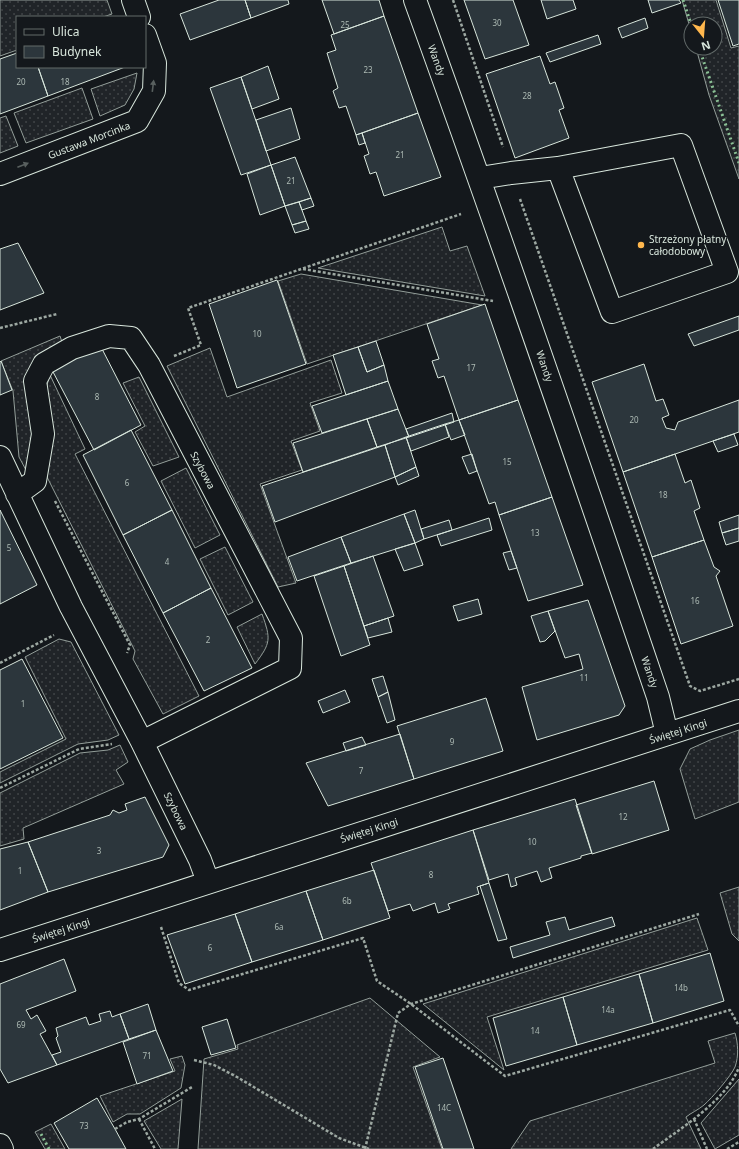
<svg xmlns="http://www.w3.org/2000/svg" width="739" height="1149" font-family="'Noto Sans',sans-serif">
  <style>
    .grass { fill: url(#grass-dots); stroke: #939e99 }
    .building { fill: #2c363c; stroke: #d8e6dc }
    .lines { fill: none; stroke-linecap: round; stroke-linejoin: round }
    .minor-casing { stroke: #d8e6dc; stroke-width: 24 }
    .path { stroke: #9da8a2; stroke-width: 2.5; stroke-dasharray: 3 2; stroke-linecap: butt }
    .minor { stroke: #14181c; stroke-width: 22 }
    .hedge { stroke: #8ac095; stroke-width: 3; stroke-dasharray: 2 3; stroke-linecap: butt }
    .oneway { fill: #59605f }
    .poi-dot { fill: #ffb74d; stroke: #14181c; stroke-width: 1.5 }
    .labels { text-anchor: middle; stroke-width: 3; stroke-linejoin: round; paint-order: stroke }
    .number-label { font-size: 8px; fill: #adbab4 }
    .street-label { font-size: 10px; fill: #d8e6dc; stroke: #14181c }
    .poi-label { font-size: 10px; fill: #d8e6dc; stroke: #14181c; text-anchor: start }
  </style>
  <defs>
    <pattern id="grass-dots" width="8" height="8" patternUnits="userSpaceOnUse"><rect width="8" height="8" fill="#202428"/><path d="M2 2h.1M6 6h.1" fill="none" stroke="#404447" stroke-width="1.8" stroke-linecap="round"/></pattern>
  </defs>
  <rect width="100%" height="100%" fill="#14181c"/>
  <path class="grass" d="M0,0H107L112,14L103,17H17V50L0,56Z
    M682,0H716L731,48L739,46V179L709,95L696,48H715V24H691V31Z
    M137,73L134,89L125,105L100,116L91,89Z
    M82,88L93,119L26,143L14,113Z
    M6,116L18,146L0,153V118Z
    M442,227L450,251L467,246L485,296L318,268Z
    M301,274L482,305L307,364L278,281Z
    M60,336L64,348L41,361L35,432L27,472L19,457L13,391L1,361Z
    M210,348L227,397L331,360L342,393L310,403L320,431L291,441L302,470L260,484L296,583L278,587L167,366Z
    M50,375L85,449L75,454L199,696L163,714L133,659L135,651L47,477L52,442L47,385Z
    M139,377L179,457L153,466L135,432L145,426L123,383Z
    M186,468L220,535L195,548L161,481Z
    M225,547L253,602L228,615L200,559Z
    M262,614C271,639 271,643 255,664L237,627Z
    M59,639L71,642L119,735L108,740L78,744L0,783V772L66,739L25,657Z
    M739,730V802L695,819L680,769L690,749L710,740Z
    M120,745L128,762L116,770L124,784L23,828L24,839L0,846V793L80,753L108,750Z
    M739,887V941L732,934L720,893Z
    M697,918L708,950L487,1017L504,1070L423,1004Z
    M370,998L440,1057L413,1067L442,1149H198L204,1059L238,1049L237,1045Z
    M735,1033C738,1043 739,1056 735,1067C731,1076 712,1098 704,1105C698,1110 691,1113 686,1117L701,1149H511L530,1121L715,1063L708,1041Z
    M182,1056L185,1065L181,1088L140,1114H127L113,1122L100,1096L175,1071L170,1059Z
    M739,1079V1135L715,1149L701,1123Z
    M182,1099L178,1149H161L144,1121Z
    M51,1124L65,1149H45L35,1132Z"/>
  <path class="building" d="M219,0H245L251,18L190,40L180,14Z
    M245,0H288L289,4L251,18Z
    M322,0H379L384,16L334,34Z
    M464,0H513L529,45L485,59Z
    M541,0H573L576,9L547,19Z
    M648,0H679L681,3L652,13Z
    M718,0H739V44L733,46Z
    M384,16L418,113L356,135L346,106L339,108L333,91L338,88L327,53L336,50L331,35Z
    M645,18L648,28L622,38L618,28Z
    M598,35L601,44L550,62L546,53Z
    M17,53V67H38L48,96L0,114V59Z
    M540,56L550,84L555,82L564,108L559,110L569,138L515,158L486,74Z
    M268,66L279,99L252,109L241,77Z
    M38,67H125L48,96Z
    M241,77L271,165L241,175L210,88Z
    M291,108L300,139L266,151L256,120Z
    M418,113L441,177L384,196L376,172L370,174L364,156L369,154L362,133Z
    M362,133L365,143L359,145L356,135Z
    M295,157L311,198L285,206L271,165Z
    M271,165L285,206L260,215L247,174Z
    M311,198L314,206L302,210L299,202Z
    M299,202L306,221L292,225L285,206Z
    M306,221L309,229L295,233L292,225Z
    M18,243L44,293L0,310V249Z
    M277,280L306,364L237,388L209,304Z
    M485,304L518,400L459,420L444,376L438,378L432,361L439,359L427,324Z
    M739,316V330L694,346L688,334Z
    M376,341L384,365L367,372L358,347Z
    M100,345L141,425L94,450L52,370Z
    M358,347L367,372L384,365L388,381L346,395L333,355Z
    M1,361L12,390L0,395V362Z
    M644,364L656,401L663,399L669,415L662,418L666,428L675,430L678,422L739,400V432L623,472L592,382Z
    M388,381L398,409L322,433L312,406Z
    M518,400L552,497L499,515L495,502L489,504L459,420Z
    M398,409L409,437L377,447L367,419Z
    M452,413L454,422L409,437L406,429Z
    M367,419L377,447L303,472L293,443Z
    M459,420L465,435L451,440L445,424Z
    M445,424L449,437L411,451L406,437Z
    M131,430L172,510L123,535L83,455Z
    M734,434L738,445L718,452L713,441Z
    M406,437L416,467L395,477L385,445Z
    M385,445L395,477L275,522L262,486Z
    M472,454L477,471L469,474L462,457Z
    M675,454L685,483L691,480L700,508L694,511L704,540L652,557L623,472Z
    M416,467L419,476L398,485L395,477Z
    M552,497L583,585L528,601L499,515Z
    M0,510L37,585L0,604Z
    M172,510L211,588L163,613L123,535Z
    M415,510L424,539L415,543L404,514Z
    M404,514L415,543L351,563L341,537Z
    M739,515V528L722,533L719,522Z
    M489,518L492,530L441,546L437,535Z
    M449,520L452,530L424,539L421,529Z
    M739,528V541L726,545L722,533Z
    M341,537L351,563L297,581L288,557Z
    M704,540L714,567L720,571L716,576L733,626L681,644L652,557Z
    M415,543L423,565L404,571L395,549Z
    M511,551L517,568L509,570L503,553Z
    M373,556L394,616L364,626L344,566Z
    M344,566L370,645L341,656L314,576Z
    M211,588L252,668L204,691L163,613Z
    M478,599L482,614L458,621L453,606Z
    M588,600L625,706L619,715L537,740L522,687L583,669L579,654L565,658L548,611Z
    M548,611L555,631L545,641L540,642L531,616Z
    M388,618L392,632L368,638L364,626Z
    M22,659L63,738L0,769V670Z
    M383,676L388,692L378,697L372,679Z
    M345,690L350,702L323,713L318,701Z
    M388,692L395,720L387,723L378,697Z
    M486,698L503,751L414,779L397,726Z
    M400,734L414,779L328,806L306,763Z
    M362,737L366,745L346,751L343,743Z
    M654,781L669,830L592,854L576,805Z
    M145,797L169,845L163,857L48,892L28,842L110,815L113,810L119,813L127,810L125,804Z
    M575,799L592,853L581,856V858L549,868L552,878L541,882L537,871L515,878L517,885L511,887L508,874L489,880L473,830Z
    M473,830L489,883L477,887L479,894L448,904L450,909L438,913L435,903L413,911L410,904L388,911L371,863Z
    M28,842L48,892L0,910V849Z
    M374,870L390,918L323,940L306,891Z
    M489,883L507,939L498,941L480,886Z
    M306,891L323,940L252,962L235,914Z
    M235,914L252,962L185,984L167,935Z
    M565,917L569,930L612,917L615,926L513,958L510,947L550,935L546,922Z
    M710,953L724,1001L653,1023L639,974Z
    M64,959L76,991L26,1010L31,1019L37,1015L46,1031L40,1034L57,1065L8,1083L0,1069V984Z
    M639,974L653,1023L577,1045L563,997Z
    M563,997L577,1045L506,1066L493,1018Z
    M148,1004L156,1030L129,1039L120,1014Z
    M110,1011L112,1017L120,1014L129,1039L57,1065L52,1055L61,1052L56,1038L58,1036L56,1028L86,1017L89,1025L101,1021L99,1014Z
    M227,1019L236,1048L211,1055L202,1027Z
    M156,1030L173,1071L137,1084L123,1042Z
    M443,1058L474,1149H443L415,1067Z
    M97,1098L115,1129L126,1149H69L54,1123Z"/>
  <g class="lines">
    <g class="minor-casing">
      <path id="minor" d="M133,0L139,17
        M415,0C499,232 579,464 658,697L667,734
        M0,174L137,121L154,91L155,63L145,35
        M480,178L511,173L558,168L612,312L727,272L681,145L558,168
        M0,457L71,607L142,742L200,860L208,882
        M17,494L35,481L43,434L35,381L44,364L72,348L109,336L131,338L149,365L291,638L290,668L142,742
        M0,950L739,711
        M0,1145L2,1149"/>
    </g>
    <path class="path" d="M453,0L503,147
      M520,199L690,686L700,691L739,679
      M303,269L493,301
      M0,328L57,314
      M174,356L201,345L188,308L461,214
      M55,501L130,645L127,653
      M0,663L54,635
      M0,788L79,749L112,744
      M161,927L179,983L189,990L363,938L377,981L411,1004L505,1076L730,1010L739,1026
      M194,1060L214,1065L237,1077L339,1138L369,1149
      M139,1119L155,1149
      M694,1119L707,1149
      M115,1129L127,1122L139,1119L192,1087
      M365,1149L398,1013L411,1004L699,914
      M653,1149C681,1128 727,1100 739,1067
      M727,1149L739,1142"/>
    <use href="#minor" class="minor"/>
    <path class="hedge" d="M683,0L691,24
      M699,48L739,163
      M41,1134L49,1149"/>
  </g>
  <defs><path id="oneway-solid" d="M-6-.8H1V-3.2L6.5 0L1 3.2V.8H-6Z"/></defs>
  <g class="oneway">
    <use href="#oneway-solid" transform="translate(153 86) rotate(-83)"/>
    <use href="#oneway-solid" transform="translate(23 165) rotate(-21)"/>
  </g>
  <circle class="poi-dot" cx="641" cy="245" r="4"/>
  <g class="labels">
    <g class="number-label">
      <text x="497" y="26">30</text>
      <text x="345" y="28">25</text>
      <text x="368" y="73">23</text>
      <text x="21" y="85">20</text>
      <text x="65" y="85">18</text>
      <text x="527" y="99">28</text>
      <text x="400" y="158">21</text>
      <text x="291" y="184">21</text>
      <text x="257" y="337">10</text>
      <text x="471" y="371">17</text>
      <text x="97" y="400">8</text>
      <text x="634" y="423">20</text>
      <text x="507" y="465">15</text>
      <text x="127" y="486">6</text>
      <text x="663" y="498">18</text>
      <text x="535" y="536">13</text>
      <text x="9" y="551">5</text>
      <text x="167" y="565">4</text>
      <text x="695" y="604">16</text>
      <text x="208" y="643">2</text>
      <text x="584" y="681">11</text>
      <text x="23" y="707">1</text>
      <text x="452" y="745">9</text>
      <text x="361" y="774">7</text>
      <text x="623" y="820">12</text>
      <text x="532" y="845">10</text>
      <text x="99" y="854">3</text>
      <text x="20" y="874">1</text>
      <text x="431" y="878">8</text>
      <text x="347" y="904">6b</text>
      <text x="279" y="930">6a</text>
      <text x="210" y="951">6</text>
      <text x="681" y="991">14b</text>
      <text x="608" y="1013">14a</text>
      <text x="21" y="1028">69</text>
      <text x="535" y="1034">14</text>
      <text x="147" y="1059">71</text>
      <text x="444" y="1111">14C</text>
      <text x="84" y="1129">73</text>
    </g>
    <g class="street-label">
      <text transform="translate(437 60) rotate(70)" y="4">Wandy</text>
      <text transform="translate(89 140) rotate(-21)" y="4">Gustawa Morcinka</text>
      <text transform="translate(545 366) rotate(71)" y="4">Wandy</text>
      <text transform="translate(203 470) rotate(62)" y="4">Szybowa</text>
      <text transform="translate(650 672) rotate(71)" y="4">Wandy</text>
      <text transform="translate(678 731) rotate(-18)" y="4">Świętej Kingi</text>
      <text transform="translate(176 811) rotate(64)" y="4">Szybowa</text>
      <text transform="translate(369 830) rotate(-18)" y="4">Świętej Kingi</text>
      <text transform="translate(61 930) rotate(-18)" y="4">Świętej Kingi</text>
    </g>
    <g class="poi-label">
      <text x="649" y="243">Strzeżony płatny<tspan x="649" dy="12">całodobowy</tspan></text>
    </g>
  </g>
  <rect x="16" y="16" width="130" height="52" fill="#14181c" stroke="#626a69"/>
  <rect x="24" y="29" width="20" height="6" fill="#14181c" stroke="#626a69"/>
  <text x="52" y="36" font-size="12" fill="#d8e6dc">Ulica</text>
  <rect x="24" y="46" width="20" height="12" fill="#2c363c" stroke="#626a69"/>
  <text x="52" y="56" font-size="12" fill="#d8e6dc">Budynek</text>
  <g transform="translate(703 36) rotate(163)"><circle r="19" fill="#14181c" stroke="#626a69"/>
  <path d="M0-3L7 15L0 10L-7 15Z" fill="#ffb74d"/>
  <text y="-6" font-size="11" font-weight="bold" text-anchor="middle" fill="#d8e6dc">N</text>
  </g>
</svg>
